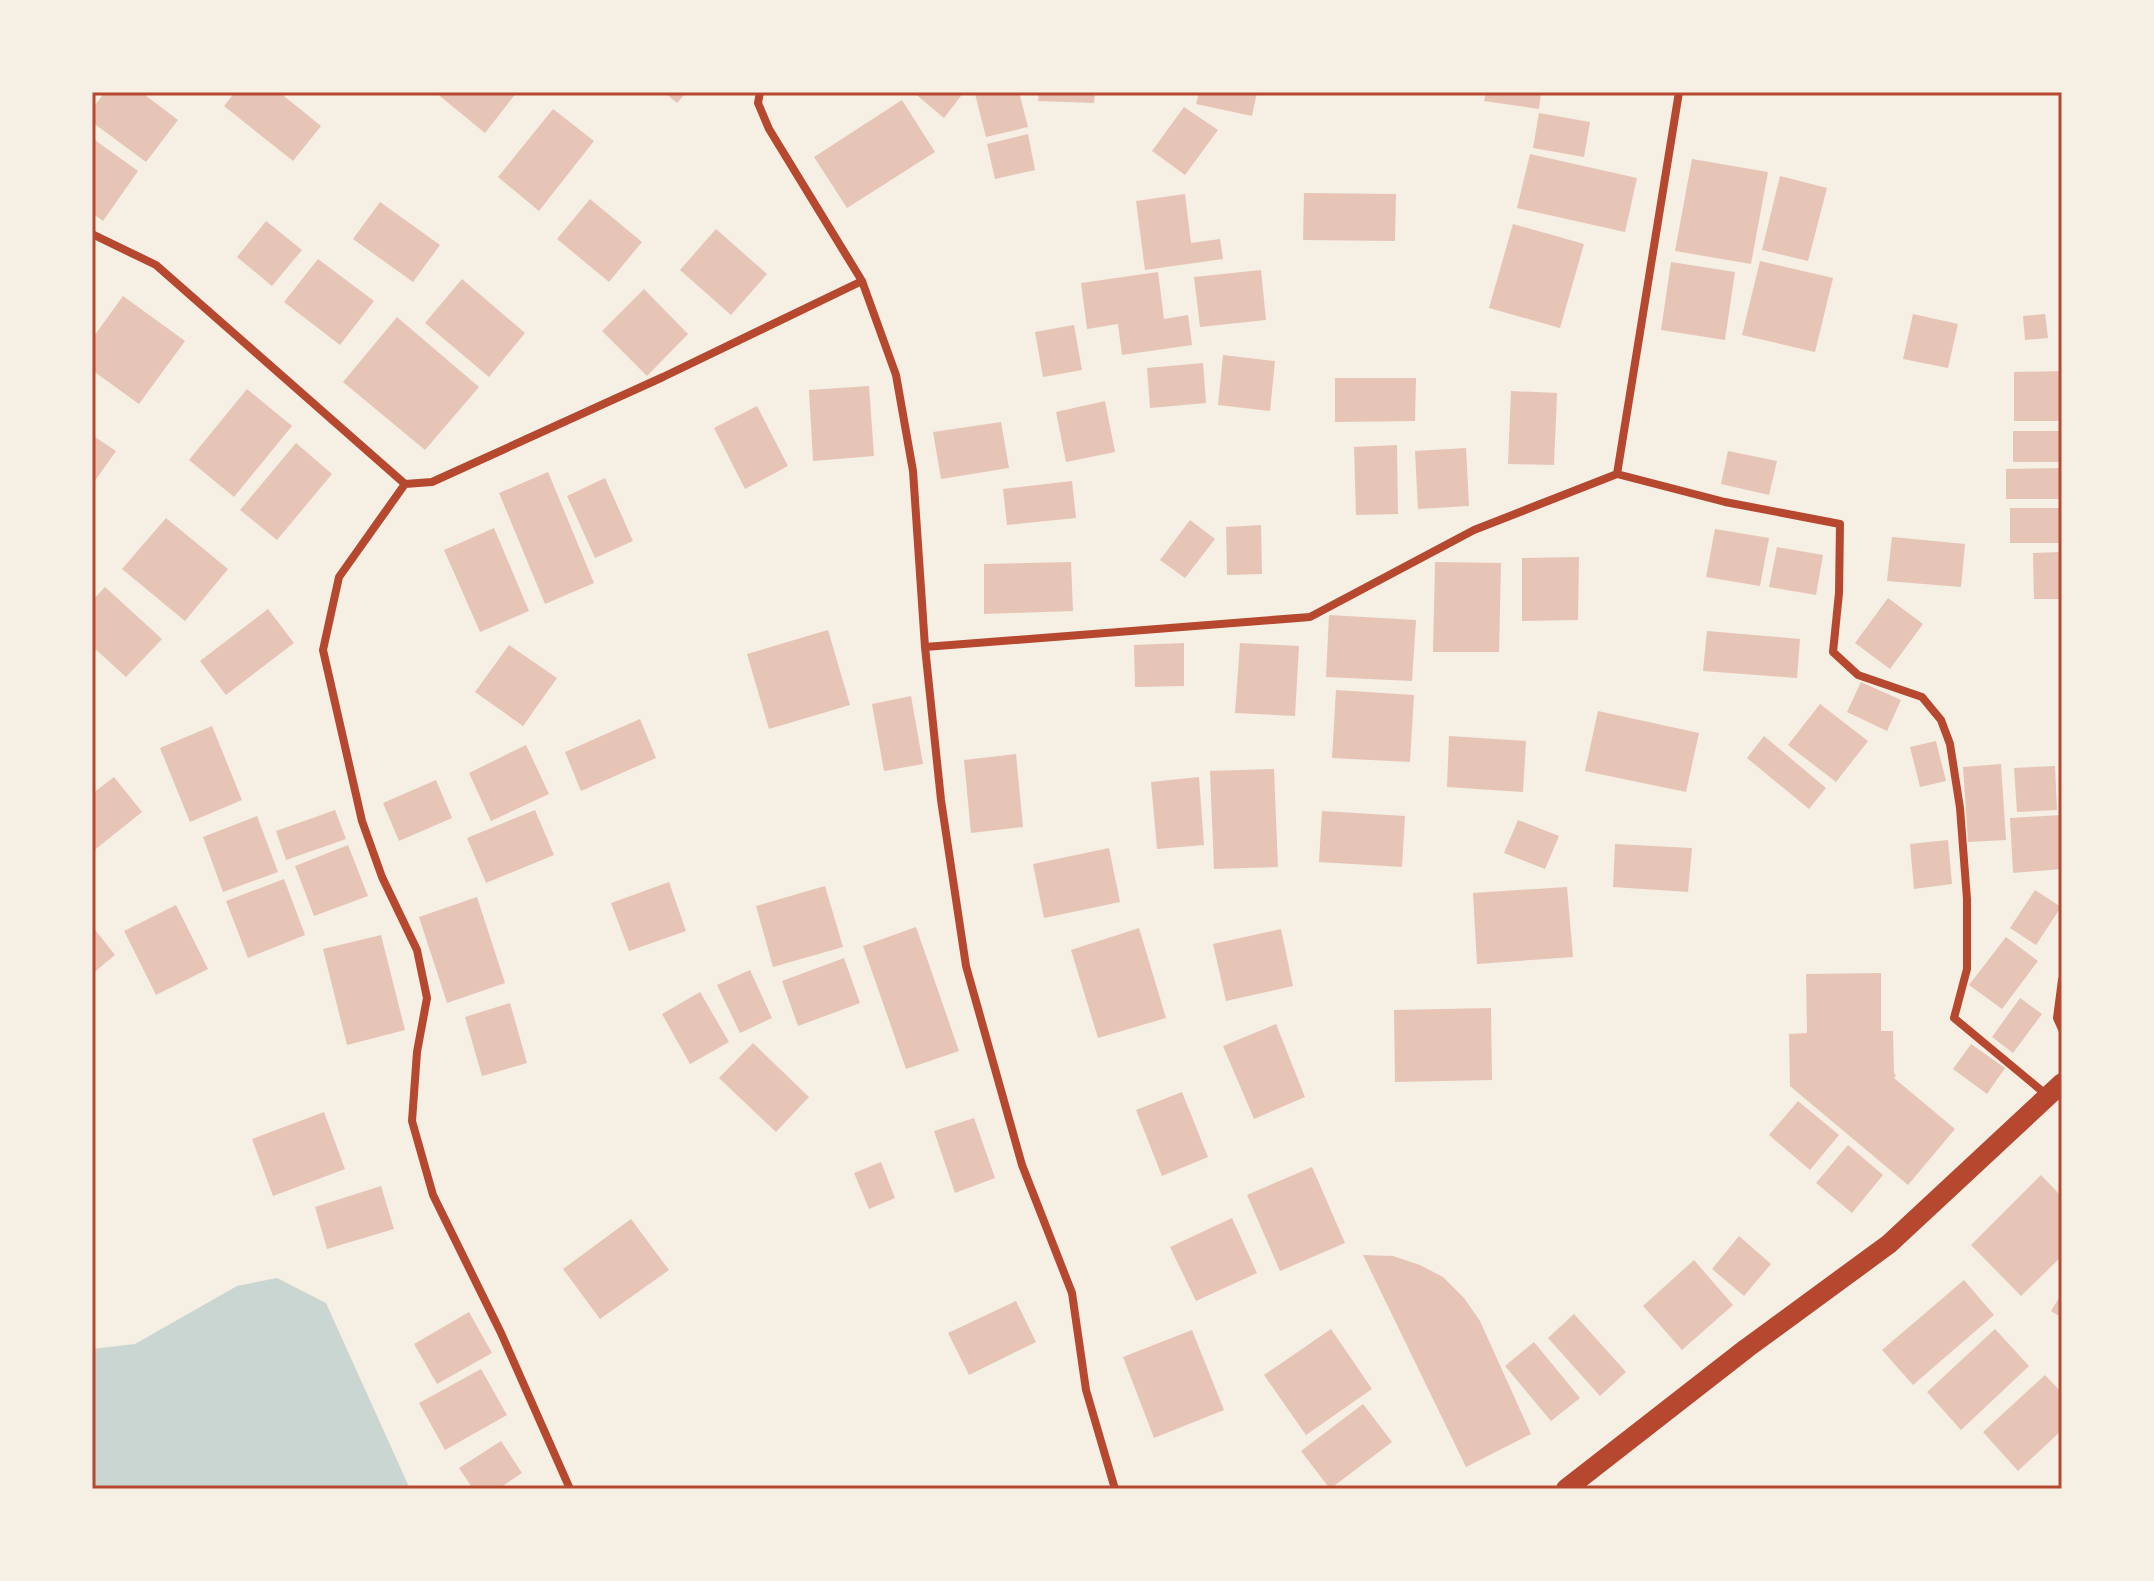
<svg xmlns="http://www.w3.org/2000/svg" width="2154" height="1581" font-family="Montserrat,sans-serif">
  <style>
    .water { fill: #c9d6d2 }
    .building { fill: #e6c5b7 }
    .lines { fill: none; stroke-linecap: round; stroke-linejoin: round }
    .minor { stroke: #b5482f; stroke-width: 8 }
    .primary { stroke: #b5482f; stroke-width: 20 }
    .neatline { fill: none; stroke: #b5482f; stroke-width: 3 }
  </style>
  <rect width="100%" height="100%" fill="#f6efe4"/>
  <path class="water" d="M277,1278L326,1303L410,1489H92V1349L135,1344L237,1286Z"/>
  <path class="building" d="M105,92H141L178,120L146,162L92,122V109Z
    M235,92H279L321,126L293,161L224,106Z
    M435,92H517L485,133Z
    M664,92H687L677,103Z
    M913,92H964L944,118Z
    M984,92H1019L1028,127L986,137L975,94Z
    M1039,92H1095L1094,103L1038,101Z
    M1199,92H1257L1252,116L1196,104Z
    M1486,92H1541L1539,109L1484,101Z
    M902,100L935,152L847,208L814,157Z
    M1184,107L1218,130L1185,175L1152,151Z
    M553,109L594,141L539,211L498,177Z
    M1539,113L1590,122L1584,157L1533,148Z
    M1028,134L1035,170L995,179L987,144Z
    M92,138L138,171L103,221L92,213Z
    M1530,154L1637,178L1625,232L1517,208Z
    M1692,159L1768,172L1751,264L1675,251Z
    M1780,176L1827,188L1808,261L1762,250Z
    M1304,193L1396,194L1395,241L1303,240Z
    M1185,194L1191,243L1220,239L1223,259L1145,270L1136,201Z
    M590,199L642,242L609,282L557,239Z
    M380,202L440,245L413,282L353,239Z
    M266,221L302,250L272,286L237,257Z
    M1513,224L1584,244L1560,328L1489,308Z
    M716,229L767,274L731,315L680,270Z
    M318,259L374,301L340,345L284,302Z
    M1760,261L1833,278L1815,352L1742,335Z
    M1671,262L1735,272L1725,340L1661,330Z
    M1261,270L1266,320L1200,327L1194,277Z
    M1158,272L1164,319L1188,315L1192,345L1122,355L1118,324L1087,329L1081,283Z
    M462,279L525,333L489,377L425,323Z
    M644,289L688,334L647,376L602,331Z
    M123,296L185,341L139,404L92,370V339Z
    M1913,314L1958,324L1948,368L1903,359Z
    M2045,314L2048,338L2025,340L2023,316Z
    M397,317L479,387L425,450L343,382Z
    M1074,325L1082,370L1043,377L1035,332Z
    M1223,355L1275,361L1270,411L1218,405Z
    M1203,363L1206,403L1150,408L1147,368Z
    M2062,371V421H2014V372Z
    M1335,378H1416L1415,421L1335,422Z
    M869,386L874,456L813,461L809,390Z
    M247,389L292,426L234,497L189,460Z
    M1511,391L1557,393L1554,465L1508,464Z
    M1105,401L1115,452L1066,462L1056,412Z
    M757,406L788,466L745,489L714,428Z
    M1001,422L1009,468L941,479L933,432Z
    M2013,431H2062V462H2013Z
    M92,435L116,451L92,485Z
    M296,443L332,474L277,540L240,510Z
    M1397,445L1398,514L1356,515L1354,447Z
    M1466,448L1469,506L1418,509L1415,451Z
    M1728,451L1777,461L1769,495L1721,484Z
    M2062,468V499H2006V469Z
    M548,472L594,583L545,604L499,493Z
    M605,478L633,541L595,558L567,496Z
    M1072,481L1076,518L1007,525L1003,489Z
    M2010,508H2062V543H2010Z
    M166,518L228,569L185,621L122,569Z
    M1190,520L1215,539L1185,578L1160,560Z
    M1261,525L1262,574L1227,575L1226,527Z
    M494,528L529,611L480,632L444,550Z
    M1715,529L1769,538L1760,586L1706,577Z
    M1892,537L1965,544L1961,587L1887,581Z
    M1777,547L1823,555L1816,595L1769,587Z
    M2062,552V599H2034L2033,553Z
    M1579,557L1578,620L1522,621V558Z
    M1071,562L1073,611L984,614V564Z
    M1435,562L1501,563L1499,652H1433Z
    M105,587L162,639L126,677L92,646V601Z
    M1888,598L1923,624L1890,669L1855,643Z
    M268,609L294,643L226,695L200,661Z
    M1329,615L1416,620L1412,681L1326,677Z
    M828,630L850,705L769,729L747,654Z
    M1707,631L1800,639L1797,678L1703,671Z
    M1184,643V686L1135,687L1134,645Z
    M1240,643L1299,646L1295,716L1235,713Z
    M509,645L557,678L523,726L475,692Z
    M1861,682L1901,700L1887,731L1847,712Z
    M1336,690L1414,695L1410,762L1332,758Z
    M911,696L923,764L884,771L872,704Z
    M1820,704L1868,741L1836,782L1788,745Z
    M1598,711L1699,733L1686,792L1585,771Z
    M640,719L656,758L581,791L565,752Z
    M212,726L242,800L190,822L160,748Z
    M1449,736L1526,741L1523,792L1447,787Z
    M1764,736L1826,788L1809,809L1747,758Z
    M1936,741L1946,781L1920,787L1910,747Z
    M526,745L549,794L491,821L469,773Z
    M1016,754L1023,827L971,833L964,760Z
    M2001,764L2006,840L1968,842L1963,767Z
    M2055,766L2057,810L2017,812L2014,768Z
    M1274,769L1278,867L1214,869L1210,771Z
    M114,777L142,812L92,852V794Z
    M1199,777L1204,845L1157,849L1151,782Z
    M436,780L452,818L399,841L383,803Z
    M335,810L346,839L286,860L276,831Z
    M535,810L554,855L486,883L467,838Z
    M1322,811L1405,816L1402,867L1319,862Z
    M2062,815V869L2013,873L2010,818Z
    M257,816L278,872L223,892L203,837Z
    M1518,820L1559,836L1545,869L1504,853Z
    M1948,840L1952,884L1914,889L1910,844Z
    M1615,844L1692,848L1688,892L1613,887Z
    M348,845L368,896L314,916L295,866Z
    M1109,848L1120,902L1044,918L1033,864Z
    M284,879L305,935L248,958L226,901Z
    M669,882L686,931L629,951L611,903Z
    M825,886L843,947L773,967L756,906Z
    M1567,887L1573,957L1477,964L1473,893Z
    M2035,890L2061,907L2036,945L2010,928Z
    M477,897L505,983L447,1003L419,917Z
    M176,905L208,969L156,995L124,931Z
    M92,926L115,955L92,974Z
    M916,927L959,1051L906,1069L863,946Z
    M1139,928L1166,1018L1098,1038L1071,950Z
    M1281,929L1293,986L1226,1001L1213,944Z
    M381,935L405,1030L347,1045L323,949Z
    M2006,937L2038,961L2002,1009L1969,985Z
    M844,958L860,1003L798,1026L782,981Z
    M750,970L772,1018L740,1033L717,985Z
    M1881,973V1031H1893L1894,1073L1896,1075L1894,1078L1955,1129L1908,1185L1790,1086L1789,1034L1807,1033L1806,974Z
    M700,992L729,1042L690,1064L662,1014Z
    M2020,998L2042,1014L2013,1053L1992,1037Z
    M510,1003L527,1063L482,1076L465,1017Z
    M1491,1008L1492,1080L1395,1082L1394,1010Z
    M1276,1024L1305,1097L1254,1119L1223,1046Z
    M753,1043L809,1097L776,1132L719,1078Z
    M1971,1044L2005,1068L1987,1094L1953,1069Z
    M1182,1092L1208,1157L1162,1176L1136,1110Z
    M1798,1101L1839,1135L1810,1170L1769,1135Z
    M324,1112L345,1169L273,1196L252,1139Z
    M974,1118L995,1178L955,1193L934,1131Z
    M1848,1145L1883,1175L1852,1213L1816,1183Z
    M881,1162L895,1198L869,1209L854,1173Z
    M1312,1167L1345,1243L1280,1271L1247,1195Z
    M2041,1175L2062,1197V1256L2021,1296L1971,1245Z
    M381,1186L394,1229L327,1249L315,1207Z
    M1232,1218L1257,1273L1196,1301L1170,1247Z
    M631,1219L669,1270L600,1319L563,1269Z
    M1739,1236L1771,1264L1744,1296L1712,1269Z
    M1363,1255L1393,1256L1420,1265L1443,1277L1464,1298L1480,1321L1531,1434L1466,1467Z
    M1694,1260L1733,1305L1682,1350L1643,1306Z
    M1964,1280L1994,1315L1913,1385L1882,1350Z
    M2062,1293V1318L2051,1311Z
    M1016,1301L1036,1342L969,1375L948,1333Z
    M469,1312L492,1353L437,1384L414,1344Z
    M1574,1314L1626,1372L1600,1396L1548,1338Z
    M1331,1329L1372,1389L1306,1435L1264,1375Z
    M1995,1329L2029,1366L1961,1430L1927,1392Z
    M1192,1330L1224,1410L1154,1438L1123,1357Z
    M1534,1342L1580,1398L1551,1421L1505,1366Z
    M481,1369L507,1415L445,1450L419,1403Z
    M2045,1375L2062,1393V1430L2018,1471L1983,1432Z
    M1363,1404L1392,1442L1330,1489L1301,1451Z
    M501,1441L522,1473L498,1489H473L459,1468Z"/>
  <g class="lines">
    <path class="minor" d="M760,92L758,103L769,129L862,281L896,375L913,471L925,647L941,800L966,966L1022,1165L1072,1293L1086,1390L1115,1489
      M92,234L156,265L405,484L432,482L663,377L862,281
      M1617,474L1679,92
      M405,484L339,577L323,650L362,821L382,877L417,950L427,998L417,1052L412,1121L433,1195L501,1333L570,1489
      M925,647L1310,617L1474,530L1617,474L1725,502L1840,524L1839,593L1833,652L1858,675L1922,697L1941,720L1950,744L1960,808L1967,899V969L1954,1018L2048,1096
      M2062,980L2057,1018L2062,1029"/>
    <path class="primary" d="M1566,1489L1747,1348L1889,1244L2062,1083"/>
  </g>
  <rect width="2154" height="1581" fill="none" stroke="#f6efe4" stroke-width="188"/>
  <rect x="94" y="94" width="1966" height="1393" class="neatline"/>
</svg>
